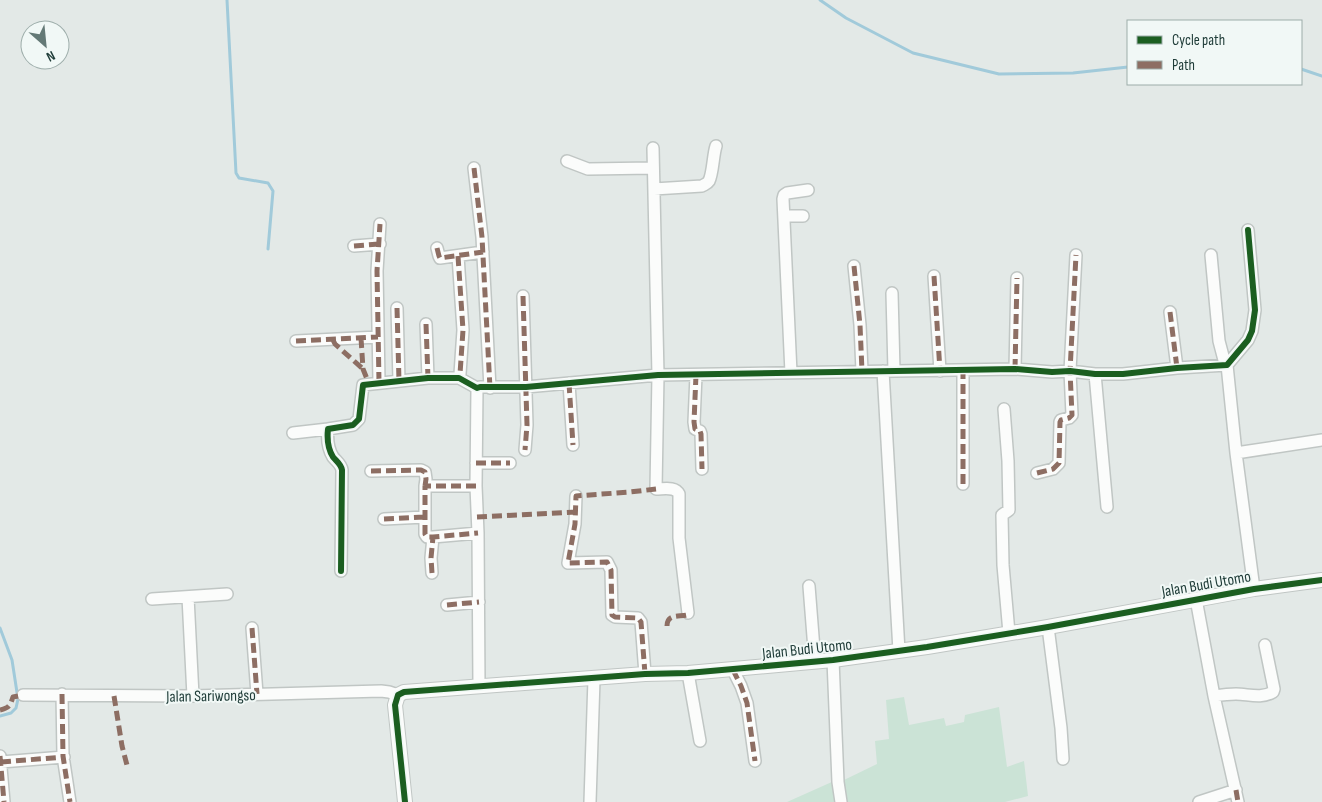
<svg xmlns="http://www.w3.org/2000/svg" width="1322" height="802" font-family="'Sofia Sans Condensed',sans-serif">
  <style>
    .green { fill: #cbe3d6 }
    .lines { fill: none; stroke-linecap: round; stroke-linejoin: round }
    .stream { stroke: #a1cada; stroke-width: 3 }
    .minor-casing { stroke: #c0c6c4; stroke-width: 14 }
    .tertiary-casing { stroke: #c0c6c4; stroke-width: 16 }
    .minor { stroke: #fbfcfb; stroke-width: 11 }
    .tertiary { stroke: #fbfcfb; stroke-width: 14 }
    .quiet { stroke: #8d6e63; stroke-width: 5; stroke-dasharray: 10 5; stroke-linecap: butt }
    .cycleway-casing { stroke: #f1f8f6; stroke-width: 9 }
    .cycleway { stroke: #1b5e20; stroke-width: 6 }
    .labels { text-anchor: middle; stroke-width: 4; stroke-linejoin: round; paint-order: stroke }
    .street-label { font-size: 16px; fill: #203d39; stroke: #f1f8f6 }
  </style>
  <rect width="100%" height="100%" fill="#e3e9e7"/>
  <path class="green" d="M904,697L909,725L944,718L946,726L964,722L965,715L999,707L1007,767L1024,761L1028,796L1005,802H847L844,780L877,764L875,741L889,739L886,700Z
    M834,781L837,802H787Z"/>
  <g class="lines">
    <path class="stream" d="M227,0L236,173L239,178L268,183L273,191L268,249
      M820,0L846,18L913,53L999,74L1073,73L1128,67
      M1301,69L1322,76
      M0,628L12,660L18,699L16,708L11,713L0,716"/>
    <g class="minor-casing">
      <path id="minor" d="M653,148L658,375L656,489C664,489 675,486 679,494V538L688,613
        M567,161L588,169L653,168
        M474,168L482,237L490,388
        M654,189L702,186C705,184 707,184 709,181C713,173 713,155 716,146
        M784,216H803
        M354,246L380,244
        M437,248L439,256L440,258L483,252
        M1211,255L1219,341L1224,360L1227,365L1236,453L1254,589
        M458,256L463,330L460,374L459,378
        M854,266L860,325L862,371
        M934,276L940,371
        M892,293L894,371
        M523,296L527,425L525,450
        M397,308L399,381
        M1170,312L1177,368
        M426,324L428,378
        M296,341L378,337
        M1015,369L1017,278
        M883,371L899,651
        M791,373L783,199L784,195L787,193L808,190
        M1095,374L1107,507
        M696,375L694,422L695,429L700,431L701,434L702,469
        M379,382L377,271L380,224
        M569,383L573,445
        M477,388L476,486L478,533L479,687
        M1004,409L1008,461L1009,510L1002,515L1003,565L1009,633
        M293,433L328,429
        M1236,453L1322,440
        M476,463H510
        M371,471L421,470L425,472L426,479L425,486
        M1037,473L1053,469L1059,463L1060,422L1061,420L1069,418L1072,415L1070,371L1076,255
        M963,484V371
        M476,486H425V534L427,537H433L478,533
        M576,496L575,524L568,563L607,562L611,570L612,615L615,617L638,618L641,622L645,674
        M384,519L425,517
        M341,571L342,470C341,464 336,461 333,457C328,449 327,438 328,429L353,425L359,419L363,385L428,378H459L477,388L480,387H526L658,375L1015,369L1052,372L1070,371L1095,374H1123L1177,368L1227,365L1248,340L1252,331L1255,310L1248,230
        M432,573L431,558L433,537
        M809,586L815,662
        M188,597L193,696
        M152,599L227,594
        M1196,599L1214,696L1238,802
        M447,605L479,602
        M1048,627L1061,728L1063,759
        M252,628L257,694
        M833,660L838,782L841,802
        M733,670L741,686L747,703L755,761
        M688,673L700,741
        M62,694L63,756L70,802
        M23,695L193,696L381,691L389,692L398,695
        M1214,696C1221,695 1229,694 1236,694C1248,694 1261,699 1273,692L1274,689L1265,645
        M0,756L4,802
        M1,762L64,757
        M590,802L594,679
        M1199,802L1236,790"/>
    </g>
    <g class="tertiary-casing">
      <path id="tertiary" d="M405,802L395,705L398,695L404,692L645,674L688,673L833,660L927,647L1048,627L1254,589L1322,580"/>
    </g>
    <use href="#minor" class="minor"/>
    <use href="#tertiary" class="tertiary"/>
    <path class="quiet" d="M474,168L482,237L490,388
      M354,246L380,244
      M437,248L439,256L440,258L483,252
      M458,256L463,330L460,374L459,378
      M854,266L860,325L862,371
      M934,276L940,371
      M523,296L527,425L525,450
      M397,308L399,381
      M1170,312L1177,368
      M426,324L428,378
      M361,338L363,369L369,384
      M333,340L335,344L363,369
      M296,341L378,337
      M1015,369L1017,278
      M696,375L694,422L695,429L700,431L701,434L702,469
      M379,382L377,271L380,224
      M569,383L573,445
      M476,463H510
      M371,471L421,470L425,472L426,479L425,486
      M1037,473L1053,469L1059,463L1060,422L1061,420L1069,418L1072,415L1070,371L1076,255
      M963,484V371
      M476,486H425V534L427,537H433L478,533
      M477,517L576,512
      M384,519L425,517
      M432,573L431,558L433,537
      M447,605L479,602
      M667,626C667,614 678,617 687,615L688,613
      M252,628L257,694
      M733,670L741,686L747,703L755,761
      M645,674L641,622L638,618L615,617L612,615L611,570L607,562L568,563L575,524L576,496L630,492L656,489
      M62,694L63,756L70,802
      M114,696L122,746L128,769
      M0,710C9,708 10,706 13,697L23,695
      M0,756L4,802
      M1,762L64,757
      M1236,790L1238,802"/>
    <g class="cycleway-casing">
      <path id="cycleway" d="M341,571L342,470C341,464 336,461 333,457C328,449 327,438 328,429L353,425L359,419L363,385L428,378H459L477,388L480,387H526L658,375L1015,369L1052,372L1070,371L1095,374H1123L1177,368L1227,365L1248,340L1252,331L1255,310L1248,230
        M405,802L395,705L398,695L404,692L645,674L688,673L833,660L927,647L1048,627L1254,589L1322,580"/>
    </g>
    <use href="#cycleway" class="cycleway"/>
  </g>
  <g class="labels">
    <g class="street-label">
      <text transform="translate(1206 583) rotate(-10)" y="6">Jalan Budi Utomo</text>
      <text transform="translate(807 648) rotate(-6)" y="6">Jalan Budi Utomo</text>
      <text transform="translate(211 695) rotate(-1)" y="6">Jalan Sariwongso</text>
    </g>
  </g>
  <rect x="1127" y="20" width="175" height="65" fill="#f1f8f6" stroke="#9dadaa"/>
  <rect x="1137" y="36" width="25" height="8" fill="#1b5e20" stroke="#9dadaa"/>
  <text x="1172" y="45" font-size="15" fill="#203d39">Cycle path</text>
  <rect x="1137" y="61" width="25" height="8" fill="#8d6e63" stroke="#9dadaa"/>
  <text x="1172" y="70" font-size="15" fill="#203d39">Path</text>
  <g transform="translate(45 45) rotate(153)"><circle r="24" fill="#f1f8f6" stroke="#9dadaa"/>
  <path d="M0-4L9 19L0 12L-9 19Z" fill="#647976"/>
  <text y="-8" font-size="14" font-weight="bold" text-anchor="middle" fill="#203d39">N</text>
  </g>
</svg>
